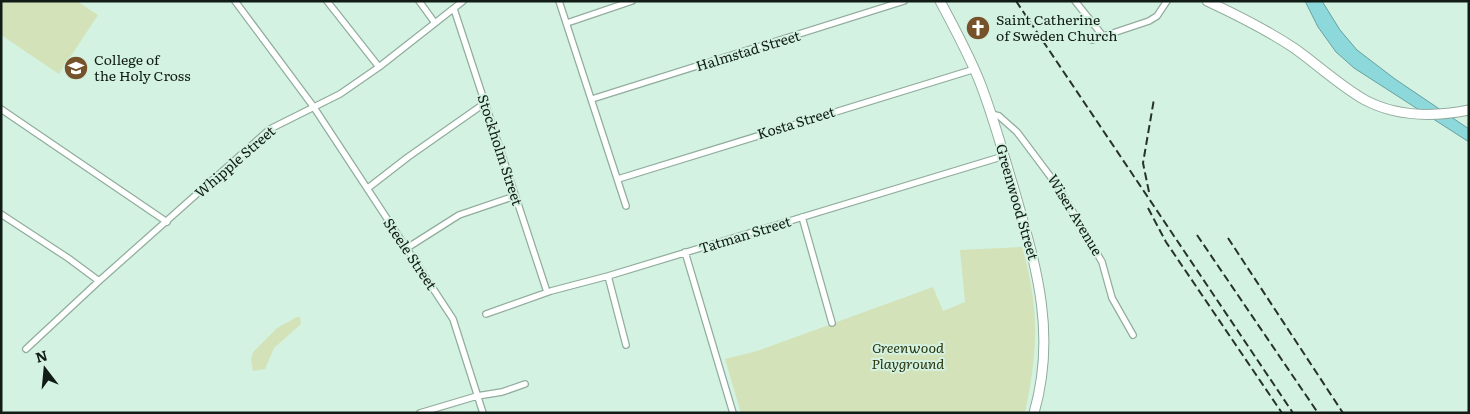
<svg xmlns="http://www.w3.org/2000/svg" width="1470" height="414" font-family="Literata,serif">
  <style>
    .green { fill: #d3e2b8 }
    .water { fill: #8cd8db; stroke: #67a0a0 }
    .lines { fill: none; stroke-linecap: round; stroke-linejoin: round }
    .minor-casing { stroke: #91ad9e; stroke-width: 8 }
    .secondary-casing { stroke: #91ad9e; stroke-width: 11 }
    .minor { stroke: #fff; stroke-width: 5.5 }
    .secondary { stroke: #fff; stroke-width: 9 }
    .rail { stroke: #26332c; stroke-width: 2; stroke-dasharray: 8 4; stroke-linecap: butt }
    .labels { text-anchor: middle; stroke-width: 4; stroke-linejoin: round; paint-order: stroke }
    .poi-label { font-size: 14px; fill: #111c16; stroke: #d4f2e1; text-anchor: start }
    .street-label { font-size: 14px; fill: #111c16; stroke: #d4f2e1 }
    .park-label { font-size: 14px; font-style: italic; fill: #2b360e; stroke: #d4f2e1 }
  </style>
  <rect width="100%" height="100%" fill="#d4f2e1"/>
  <path class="green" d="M1,1H77L98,15L59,74L1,35Z
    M1022,247C1040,310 1038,350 1025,413H741L725,359L757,351L933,287L943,311L965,302L960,250Z
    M297,317H300L301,324L274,348L265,369L253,371L251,360L253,352L277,328Z"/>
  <path class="water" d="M1305,1H1322L1340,30L1357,50L1395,79L1469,129V142L1354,68L1336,52L1318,27Z"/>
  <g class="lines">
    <g class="minor-casing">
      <path id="minor" d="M235,1L313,106L453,319L483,413
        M327,1L379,67
        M419,1L435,23
        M559,1L626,206
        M1075,1L1103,36
        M454,9L547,292
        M567,23L632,1
        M1092,40L1149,21L1157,16L1167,1
        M592,99L904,1
        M1,109L167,222
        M991,114L999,116L1017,132L1059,188L1102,262L1112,298L1133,335
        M618,179L975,69
        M368,188L408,157L485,103
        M1,214L68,258L99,281
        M802,217L832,323
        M407,248L459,215L515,196
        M685,252L733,413
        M608,276L626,345
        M486,314L551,291L608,276L1004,156
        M26,349L99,281L270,129L340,94L379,67L463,1
        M420,413L477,396L502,392L525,384"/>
    </g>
    <g class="secondary-casing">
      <path id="secondary" d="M940,1C954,27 968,53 979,80C993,115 1003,153 1014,189C1036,266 1057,333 1034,413
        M1207,1C1237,15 1267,30 1294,48C1318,65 1340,86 1365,100C1397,117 1434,117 1469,110"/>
    </g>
    <use href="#minor" class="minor"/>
    <use href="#secondary" class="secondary"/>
    <path class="rail" d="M1016,1L1293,413
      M1149,192L1143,163L1154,99
      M1148,208L1166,242L1282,413
      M1197,235L1318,413
      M1228,238L1343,413"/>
  </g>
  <defs>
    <g id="church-disc" transform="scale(1.25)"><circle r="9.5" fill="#76522b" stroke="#d4f2e1"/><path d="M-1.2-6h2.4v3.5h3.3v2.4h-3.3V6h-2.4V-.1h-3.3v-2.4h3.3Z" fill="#fff"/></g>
    <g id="university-disc" transform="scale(1.25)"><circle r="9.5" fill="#76522b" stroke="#d4f2e1"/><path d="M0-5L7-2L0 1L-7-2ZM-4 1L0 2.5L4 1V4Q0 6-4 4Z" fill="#fff"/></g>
  </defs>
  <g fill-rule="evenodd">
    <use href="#church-disc" x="978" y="28"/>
    <use href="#university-disc" x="76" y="68"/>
  </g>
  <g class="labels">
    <g class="poi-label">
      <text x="996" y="25">Saint Catherine<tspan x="996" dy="16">of Sweden Church</tspan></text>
      <text x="94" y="65">College of<tspan x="94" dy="16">the Holy Cross</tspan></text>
    </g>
    <g class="street-label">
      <text transform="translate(748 51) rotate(-17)" y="5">Halmstad Street</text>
      <text transform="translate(796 123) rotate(-17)" y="5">Kosta Street</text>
      <text transform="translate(500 150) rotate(72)" y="5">Stockholm Street</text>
      <text transform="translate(235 162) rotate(-41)" y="5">Whipple Street</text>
      <text transform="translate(1017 202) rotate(74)" y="5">Greenwood Street</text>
      <text transform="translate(1075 215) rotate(59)" y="5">Wiser Avenue</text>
      <text transform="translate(745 235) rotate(-17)" y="5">Tatman Street</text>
      <text transform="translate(410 254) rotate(56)" y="5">Steele Street</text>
    </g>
    <g class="park-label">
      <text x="908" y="353">Greenwood<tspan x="908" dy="16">Playground</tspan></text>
    </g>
  </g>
  <rect width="1470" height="414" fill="none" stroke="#111c16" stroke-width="5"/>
  <g transform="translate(45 369) rotate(344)" stroke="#d4f2e1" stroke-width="4" paint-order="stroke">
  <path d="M0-4L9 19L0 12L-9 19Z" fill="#111c16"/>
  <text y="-8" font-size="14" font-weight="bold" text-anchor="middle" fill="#111c16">N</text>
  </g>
</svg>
